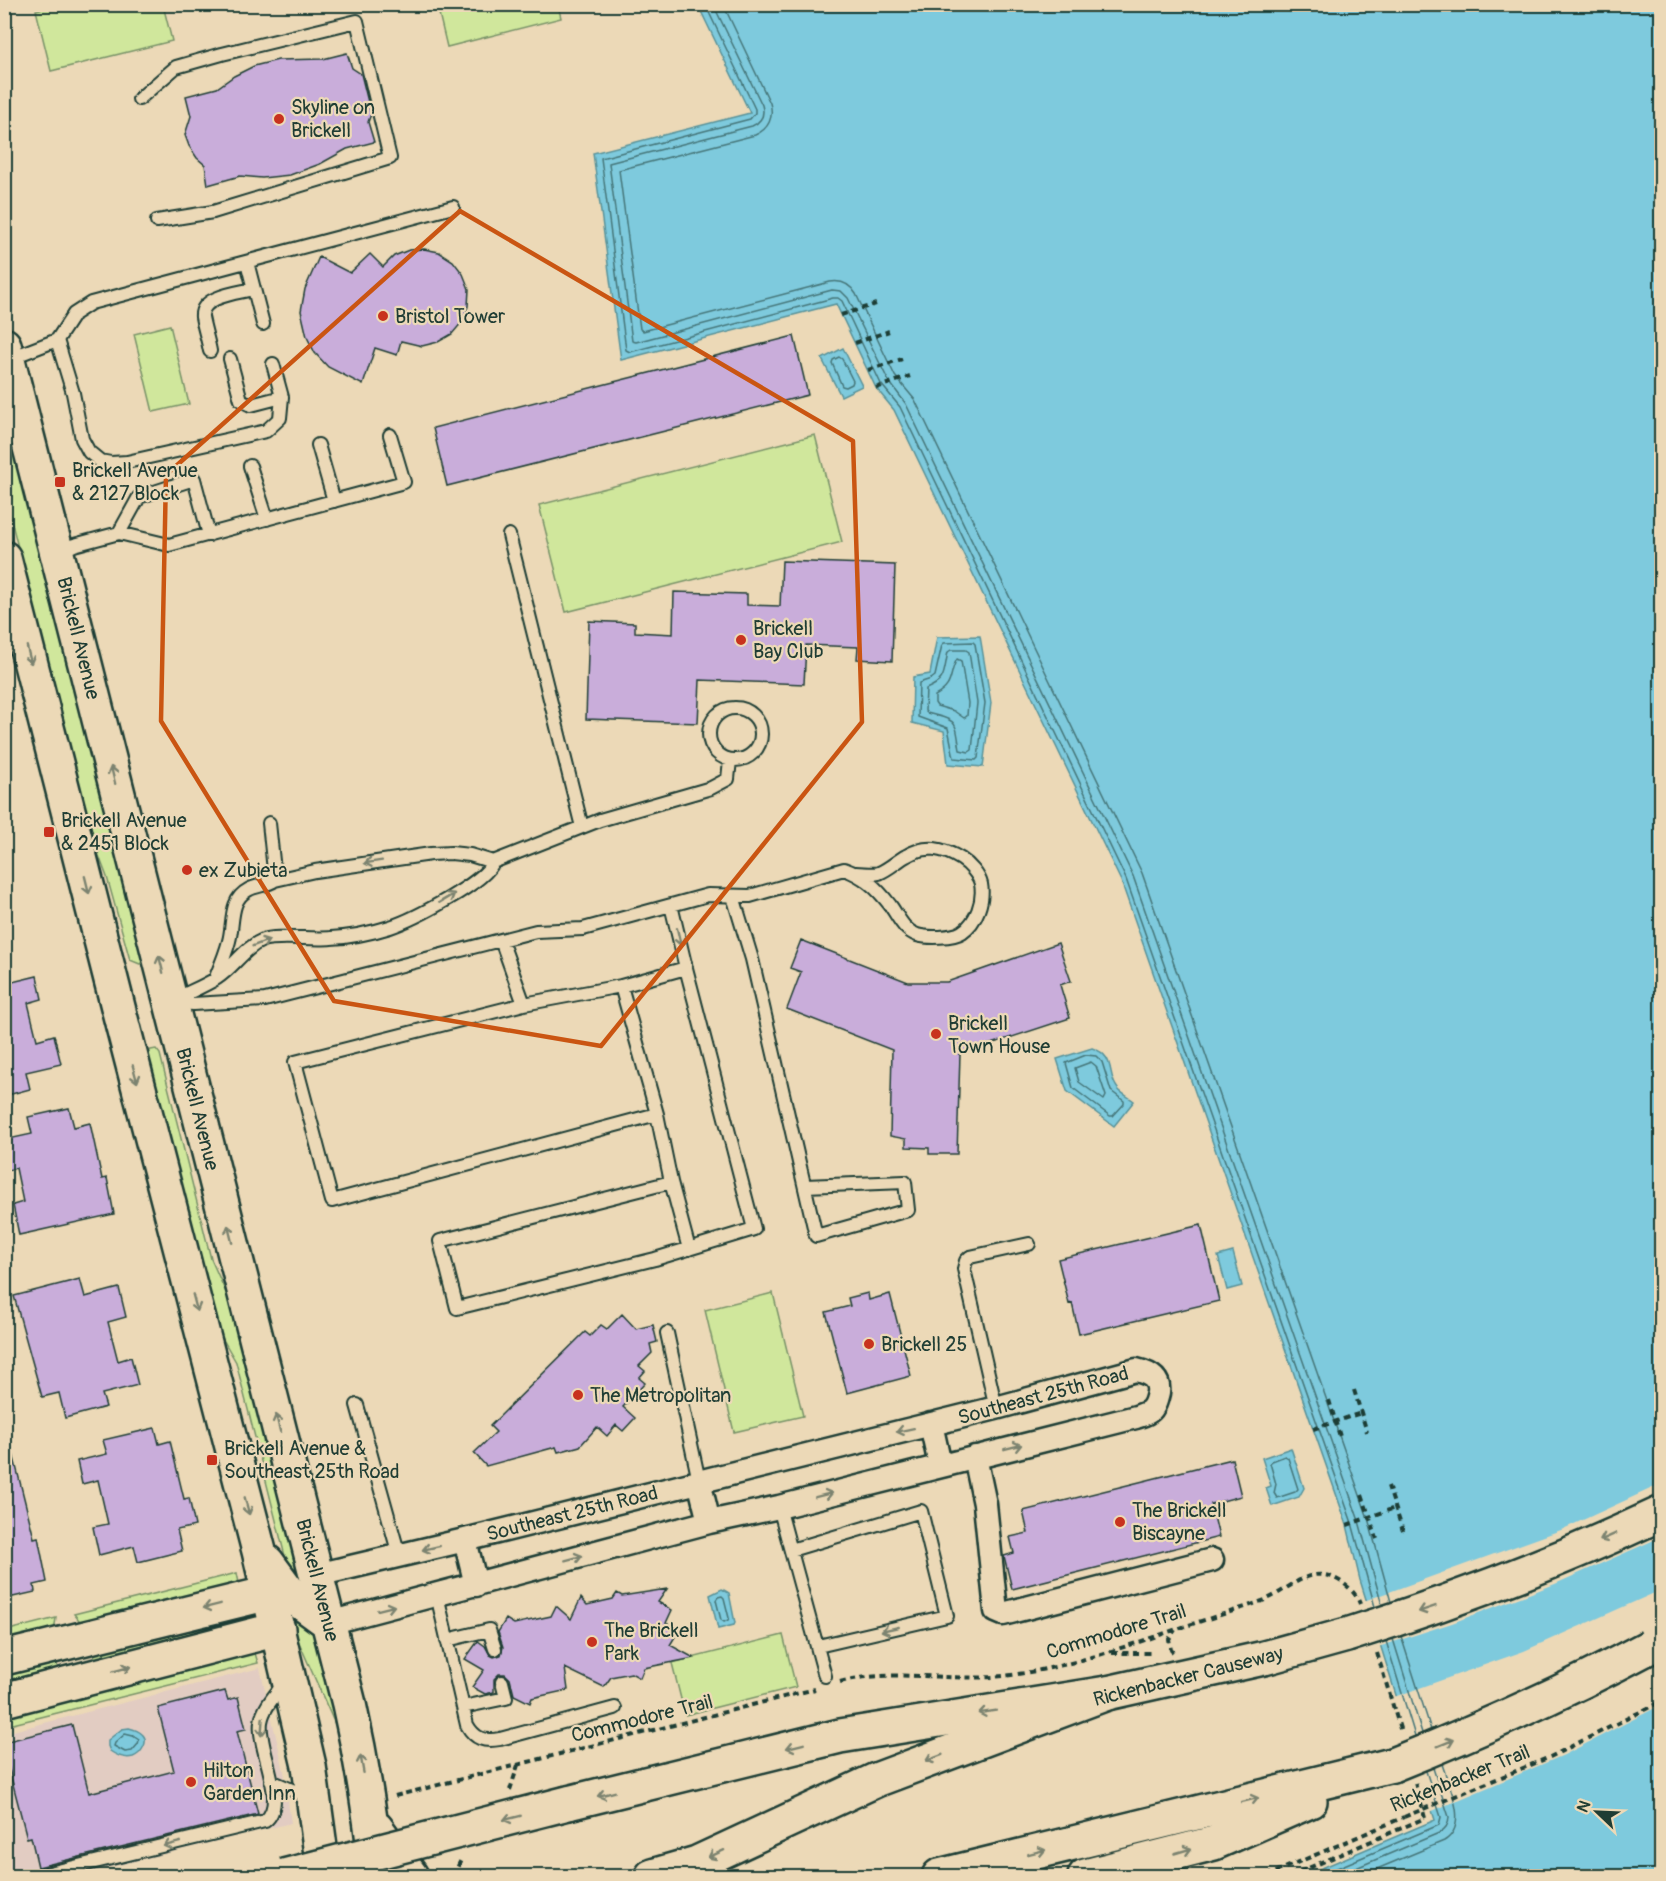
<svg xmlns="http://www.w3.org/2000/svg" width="1666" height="1881" font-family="Pangolin,sans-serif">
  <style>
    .built { fill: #e2ccc2 }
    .green { fill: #d0e79c; stroke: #789268; stroke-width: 1.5 }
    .water { fill: #7ecadd; stroke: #589299; stroke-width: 1.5 }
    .pier { fill: #ecd9b7 }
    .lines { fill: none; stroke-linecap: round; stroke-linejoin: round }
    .shore { stroke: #457578; stroke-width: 1.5 }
    .building { fill: #c9adda; stroke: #1f3d34; stroke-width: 1.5 }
    .lane-casing { stroke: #1f3d34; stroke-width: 16 }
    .street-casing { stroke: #1f3d34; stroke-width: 27 }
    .secondary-casing { stroke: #1f3d34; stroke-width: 38 }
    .primary-casing { stroke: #1f3d34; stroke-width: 38 }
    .highway-casing { stroke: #1f3d34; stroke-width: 38 }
    .path { stroke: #1f3d34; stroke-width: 4; stroke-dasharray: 6 4.5; stroke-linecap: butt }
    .lane { stroke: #ecd9b7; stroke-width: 12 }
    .street { stroke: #ecd9b7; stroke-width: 22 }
    .secondary { stroke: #ecd9b7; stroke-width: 33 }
    .primary { stroke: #ecd9b7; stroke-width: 33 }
    .highway { stroke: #ecd9b7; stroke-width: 33 }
    .primary-bridge-casing { stroke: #1f3d34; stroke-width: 38; stroke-linecap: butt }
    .highway-bridge-casing { stroke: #1f3d34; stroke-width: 38; stroke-linecap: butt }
    .path-bridge { stroke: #1f3d34; stroke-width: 4; stroke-dasharray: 6 4.5; stroke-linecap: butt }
    .primary-bridge { stroke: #ecd9b7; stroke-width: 33 }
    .highway-bridge { stroke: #ecd9b7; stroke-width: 33 }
    .oneway { stroke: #7b836f }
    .marked { fill: none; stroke: #ca5512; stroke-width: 4.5; stroke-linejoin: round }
    .poi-dot { fill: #c8321e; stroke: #ecd9b7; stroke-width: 2 }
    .labels { text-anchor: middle; stroke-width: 4.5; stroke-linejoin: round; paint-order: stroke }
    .poi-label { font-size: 20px; fill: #1f3d34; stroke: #ecd9b7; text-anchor: start }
    .street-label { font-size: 20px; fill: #1f3d34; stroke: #ecd9b7 }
  </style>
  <rect width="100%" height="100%" fill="#ecd9b7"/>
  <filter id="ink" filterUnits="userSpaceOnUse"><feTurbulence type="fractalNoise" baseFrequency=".0167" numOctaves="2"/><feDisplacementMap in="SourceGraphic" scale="12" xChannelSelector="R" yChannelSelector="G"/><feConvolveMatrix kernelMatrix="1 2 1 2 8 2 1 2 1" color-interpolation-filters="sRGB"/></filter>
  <g filter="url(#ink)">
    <path class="built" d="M260,1668L284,1771L291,1823L73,1876H5V1733Z"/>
    <path class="green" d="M59,4L163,5L172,41L51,71L36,10Z
      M437,5H558L561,18L447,47Z
      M170,325L189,404L153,412L134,334Z
      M4,410L144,960L140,964L130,960L107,877L90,832L5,496Z
      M815,435L842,542L566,612L539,505Z
      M156,1049L160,1054L211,1259L239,1322L303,1588L287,1564L236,1362L213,1322L148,1059V1053L151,1050Z
      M773,1293L803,1416L734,1432L705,1310Z
      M237,1573L240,1588L83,1625L74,1614Z
      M284,1598L316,1619L342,1730L338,1731L298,1640Z
      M246,1616L248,1620L96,1661L94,1656V1650Z
      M56,1618L54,1632L5,1645V1631Z
      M783,1635L796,1687L685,1715L672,1663Z
      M253,1647L258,1663L5,1726V1714Z
      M53,1659L57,1662L58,1673L5,1692V1666Z"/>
    <path class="water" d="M698,5H1661V1876H1303L1435,1820L1360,1580L1347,1525L1121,881L894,410L876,388L836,304L621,360L593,153L750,113Z
      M843,348L862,386L841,396L822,359Z
      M980,636L991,703L983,767L948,764L944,731L912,723L913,677L930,674L937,637Z
      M1092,1048C1117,1056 1106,1075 1118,1089C1122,1094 1129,1097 1134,1101L1114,1126L1067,1091L1057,1059Z
      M1233,1252L1242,1286L1227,1290L1218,1256Z
      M1291,1448L1304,1488L1299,1497L1272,1506L1266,1488L1271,1486L1262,1458Z
      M722,1589L729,1593L735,1623L734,1625L718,1629L710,1595Z
      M129,1728C133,1729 139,1731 142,1734C150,1741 141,1754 133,1757C125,1759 117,1756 110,1751L108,1746V1740L122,1729Z"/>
    <path class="pier" d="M1661,1484V1537L1555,1584L1452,1623L1378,1647L1364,1601L1561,1530Z
      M1661,1590V1705L1564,1755L1430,1812L1394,1697L1524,1651Z"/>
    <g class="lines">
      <path class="shore" d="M705,4L755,109V113L750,119L601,158L626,350L630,352L833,298H838L842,301L881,384L900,407L1126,879L1352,1523L1375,1607
        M713,4L762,105C765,115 761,122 752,126L609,163L632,341L636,342L832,290L841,291L848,298L888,380L906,404L1133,876L1359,1521L1382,1605
        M723,4L770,103C774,117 769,129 755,135L619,170L640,329L643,331L830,282C841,280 850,284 856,294L895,376L915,400L1142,873L1368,1518L1391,1602
        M839,357L842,359L853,381L852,384L846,387L842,386L832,363L833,360Z
        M944,643L973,642L975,644L985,703L978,758L976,760L954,758L948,728L918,717L919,683L931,679L935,676L942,645Z
        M951,650H966L969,652L977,703L972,750L969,752L960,750C955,720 959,721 927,713L925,711L926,689C947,680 943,674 948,652Z
        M957,659L961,661L968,703L967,716L964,718L954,711L937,706L935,703V696C955,685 948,675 957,659Z
        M1086,1055L1096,1056L1102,1062L1111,1091L1124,1101V1104L1113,1116H1110L1073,1088L1066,1063Z
        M1091,1062L1096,1066L1106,1096L1104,1100L1079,1082L1075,1068Z
        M1285,1456L1288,1458L1298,1489L1295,1492L1277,1498L1274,1493L1276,1484L1270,1463L1272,1461Z
        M722,1596L724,1598L729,1618L728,1620L724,1622L721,1620L716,1600L718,1597Z
        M1401,1636L1431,1730
        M1393,1639L1422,1733
        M1386,1641L1415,1736
        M125,1734L133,1736L139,1740L138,1744L132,1751L125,1752L114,1746L115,1743Z
        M1318,1876L1439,1825L1441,1817L1426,1771
        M1337,1876L1439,1833C1446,1829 1449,1824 1449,1817L1433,1768
        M1360,1876L1444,1841C1470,1825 1449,1787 1442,1764"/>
    </g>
    <path class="building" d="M347,53L352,68L361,74L371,114L368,122L374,142L347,149L320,164L290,175L262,178L240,176L208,185L205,165L197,158L189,146L185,135L191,116L186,96L217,88L234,76L254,66L278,60L323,59Z
      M424,249L439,252L453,261L463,274L469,289L468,306L463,321L452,334L438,342L422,346L401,341L397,355L375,348L363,385L328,367L315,353L307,337L301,311L305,289L319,257L350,273L370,254L383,267L394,256L409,250Z
      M794,336L808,395L447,486L433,428Z
      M782,561L895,565L892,661L857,659L858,647L806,645L804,684L700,680L698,723L586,719L589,621L635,623V632L673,634L674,592L747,594V605L780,606Z
      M801,940L908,982H947L1058,943L1071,981L1060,985L1070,1018L960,1054L957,1154H929V1148L906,1147V1139L890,1136L892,1050L787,1009L801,972L790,968Z
      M37,976L42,999L28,1003L37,1040L54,1035L61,1064L26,1072L30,1089L4,1096V984Z
      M69,1108L74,1127L90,1123L102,1179L107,1178L114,1214L19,1235L13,1205L23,1202L16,1168L4,1171V1140L32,1134L28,1117Z
      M1201,1225L1219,1301L1079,1334L1072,1303L1069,1304L1058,1259Z
      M80,1279L85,1297L119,1288L126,1317L108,1322L118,1361L131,1357L138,1385L102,1394L106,1407L65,1418L59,1393L42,1397L14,1296Z
      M868,1293L869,1300L890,1294L911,1376L847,1393L826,1312L850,1306L848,1298Z
      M622,1314L636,1329L653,1325L657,1342L650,1344L652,1353L639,1366L645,1371L639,1378L645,1383L623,1407L635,1418L623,1431L616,1425L607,1436L597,1427L580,1446L558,1452L556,1447L486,1466L474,1453L496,1432L490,1426L585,1332L590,1336L601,1325L607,1329Z
      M155,1428L159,1444L170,1441L184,1499L189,1498L195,1526L177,1530L182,1551L138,1562L134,1546L99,1555L93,1527L108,1524L98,1480L82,1484L77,1461L107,1454L103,1440Z
      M4,1446H11L34,1538L38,1537L47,1582L34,1585L35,1592L4,1599Z
      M1232,1459L1241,1496L1211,1504L1219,1537L1012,1589L1004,1556L1014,1553L1010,1537L1028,1533L1023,1511Z
      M667,1589L658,1602L672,1610L666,1623L679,1630L670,1645L694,1658L644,1668L640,1678L631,1673L611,1677L604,1687L565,1668L568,1690L532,1698L530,1703L514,1695L510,1679L505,1674H499L494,1679V1692L485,1694L472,1687L484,1670L465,1659L478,1641L485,1646L490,1655L494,1657L501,1655L503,1647L498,1632L506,1619L514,1624L551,1616L556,1606L571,1619L581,1598L587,1605L613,1599L617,1593L622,1596Z
      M225,1691L228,1700L238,1697L246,1729L237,1731L258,1814L38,1867L31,1837L27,1838L4,1750V1742L72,1725L89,1793L174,1771L158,1708Z"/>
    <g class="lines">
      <g class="lane-casing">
        <path id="lane" d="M139,99L176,67L222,54L357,21L390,158L213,212L157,221
          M247,262L263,324
          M57,340L73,393L82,439L89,452L100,461L111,463L127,462L266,431L280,418L282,397L273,364
          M210,351C208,340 204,328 202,317C200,296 238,293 253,289
          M8,359L57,340L74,314L91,303L453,207
          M230,359L241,400L251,405L282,397
          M318,445L334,501
          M250,466L267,519
          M119,533L139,497L194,479L209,535
          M509,535L582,827
          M57,553L74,545L119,533L169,545L404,482L390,435
          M709 734a26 26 0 1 1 52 0a26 26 0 1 1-52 0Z
          M275,880L315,871L431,854L451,853L470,855L493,862L600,820L711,788L728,779L730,760
          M733,896L752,959L816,1236L908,1210L905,1182L805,1186
          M671,905L686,968
          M501,940L524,1004L621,986L686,968L754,1229L655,1259L457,1308L440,1241L671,1182L657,1114L332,1201L295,1062L524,1004
          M216,977C221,965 226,953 229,941C234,923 229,900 248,890C256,885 266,886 275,880L269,823
          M621,986L657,1114
          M172,1001C186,993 203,987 217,978C234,967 244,948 263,940C275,935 315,940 331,938C351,937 371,933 390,927C412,920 486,882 493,862
          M172,1002L193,1004L265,1000L536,931L583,929L708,895L750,896L844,869C864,876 877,888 890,905C898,916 903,930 917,935C927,938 953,938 962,932C977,922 984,900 981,884C979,875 969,864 961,859C943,848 926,844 906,856C897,861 889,869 879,873C873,875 863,873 856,873
          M671,1182L689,1249
          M667,1333L699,1481
          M357,1405L399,1555
          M996,1408L964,1269L966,1261L970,1257L1029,1244
          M779,1507L825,1676
          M791,1550L921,1511L947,1616L818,1646
          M437,1595L467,1725C475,1739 484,1742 500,1739L615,1708
          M447,1640L489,1630L495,1649
          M463,1707L506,1698L502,1682
          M271,1781L311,1798
          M37,1876L265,1821C289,1802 257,1750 261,1722C263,1708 276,1694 285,1682"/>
      </g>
      <g class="street-casing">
        <path id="street" d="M931,1424L940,1465
          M975,1457L985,1504L996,1611L1003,1614L1212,1560
          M699,1481L709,1522
          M465,1540L476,1585
          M317,1575L465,1540L996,1408L1136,1370C1149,1373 1160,1378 1158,1393C1157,1397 1156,1403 1153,1407C1150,1413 1142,1415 1136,1417L779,1507L709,1522L329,1623"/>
      </g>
      <g class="secondary-casing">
        <path id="secondary" d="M4,1658L269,1593
          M4,1700L278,1629"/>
      </g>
      <g class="primary-casing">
        <path id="primary" d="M4,345L349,1704C362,1762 371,1818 377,1876
          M4,558L120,1015L259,1551L309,1766L324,1876
          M267,1562L292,1596L329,1623
          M376,1828L411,1876
          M652,1876L697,1863L876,1780L1107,1693L1264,1658L1347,1635
          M939,1876L1392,1765
          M1085,1876L1214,1843L1310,1801"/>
      </g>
      <g class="highway-casing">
        <path id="highway" d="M568,1803L840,1736L1107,1693"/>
      </g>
      <path class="path" d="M841,315L876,304
        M855,343L889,331
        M868,370L902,359
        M876,388L910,376
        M1354,1390L1367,1432
        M1329,1400L1341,1440
        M1313,1429L1361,1413
        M1388,1486L1403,1531
        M1362,1495L1377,1539
        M1347,1525L1395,1508
        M1173,1652L1171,1650L1169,1639L1175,1630
        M1112,1653H1152
        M1377,1653L1401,1732
        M840,1682C893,1668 949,1682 1003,1676C1065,1669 1124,1647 1183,1627C1210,1618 1238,1610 1265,1600C1293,1588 1311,1561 1343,1583C1350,1588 1357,1595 1360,1604
        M510,1790L518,1765
        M395,1796L815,1689
        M453,1876L462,1858
        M1266,1876L1404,1817
        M1290,1876L1425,1818L1415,1783"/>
      <use href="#lane" class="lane"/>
      <use href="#street" class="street"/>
      <use href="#secondary" class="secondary"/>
      <use href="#primary" class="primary"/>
      <use href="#highway" class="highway"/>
      <g class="primary-bridge-casing">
        <path id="primary-bridge" d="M1347,1635C1455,1601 1560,1561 1662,1513
          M1392,1765C1480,1730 1565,1692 1649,1647"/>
      </g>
      <g class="highway-bridge-casing">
        <path id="highway-bridge" d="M284,1876L568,1803"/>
      </g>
      <path class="path-bridge" d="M1404,1817L1550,1757L1662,1701"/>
      <use href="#primary-bridge" class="primary-bridge"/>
      <use href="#highway-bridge" class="highway-bridge"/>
    </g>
    <defs><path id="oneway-shaft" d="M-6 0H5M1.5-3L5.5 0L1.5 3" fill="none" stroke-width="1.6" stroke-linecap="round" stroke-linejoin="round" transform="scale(1.5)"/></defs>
    <g class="oneway">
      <use href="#oneway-shaft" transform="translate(29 655) rotate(76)"/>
      <use href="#oneway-shaft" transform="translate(113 775) rotate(-104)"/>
      <use href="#oneway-shaft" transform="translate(373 862) rotate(171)"/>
      <use href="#oneway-shaft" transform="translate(87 885) rotate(76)"/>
      <use href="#oneway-shaft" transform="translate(447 898) rotate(-31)"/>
      <use href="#oneway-shaft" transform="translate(679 937) rotate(77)"/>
      <use href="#oneway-shaft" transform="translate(261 943) rotate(-21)"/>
      <use href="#oneway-shaft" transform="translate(161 964) rotate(-104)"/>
      <use href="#oneway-shaft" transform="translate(135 1074) rotate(75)"/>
      <use href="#oneway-shaft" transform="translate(230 1234) rotate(-104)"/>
      <use href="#oneway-shaft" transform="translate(195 1303) rotate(75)"/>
      <use href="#oneway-shaft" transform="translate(278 1423) rotate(-104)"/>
      <use href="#oneway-shaft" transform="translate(905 1430) rotate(168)"/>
      <use href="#oneway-shaft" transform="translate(1013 1447) rotate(-14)"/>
      <use href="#oneway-shaft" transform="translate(824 1495) rotate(-14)"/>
      <use href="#oneway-shaft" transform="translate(247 1506) rotate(75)"/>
      <use href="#oneway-shaft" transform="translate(1608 1537) rotate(156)"/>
      <use href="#oneway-shaft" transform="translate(431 1548) rotate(167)"/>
      <use href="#oneway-shaft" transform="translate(574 1558) rotate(-15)"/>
      <use href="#oneway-shaft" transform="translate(212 1606) rotate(166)"/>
      <use href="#oneway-shaft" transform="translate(386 1608) rotate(-14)"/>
      <use href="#oneway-shaft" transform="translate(1427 1609) rotate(161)"/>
      <use href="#oneway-shaft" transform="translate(890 1629) rotate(167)"/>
      <use href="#oneway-shaft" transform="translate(122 1669) rotate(-15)"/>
      <use href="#oneway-shaft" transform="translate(987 1712) rotate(171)"/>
      <use href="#oneway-shaft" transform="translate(262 1727) rotate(94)"/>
      <use href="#oneway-shaft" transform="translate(1446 1743) rotate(-22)"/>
      <use href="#oneway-shaft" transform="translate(795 1746) rotate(166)"/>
      <use href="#oneway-shaft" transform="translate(934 1758) rotate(159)"/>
      <use href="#oneway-shaft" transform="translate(362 1764) rotate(-100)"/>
      <use href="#oneway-shaft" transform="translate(606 1794) rotate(166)"/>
      <use href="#oneway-shaft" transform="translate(1250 1800) rotate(-14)"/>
      <use href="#oneway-shaft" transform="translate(512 1818) rotate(166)"/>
      <use href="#oneway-shaft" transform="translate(172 1844) rotate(166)"/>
      <use href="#oneway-shaft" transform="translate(1183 1851) rotate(-16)"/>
      <use href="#oneway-shaft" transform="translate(1037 1852) rotate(-14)"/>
      <use href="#oneway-shaft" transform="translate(716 1854) rotate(155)"/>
    </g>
  </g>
  <path class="marked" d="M460,211L853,441L862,722L601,1046L334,1001L161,721L166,475Z"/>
  <g class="poi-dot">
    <circle cx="279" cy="119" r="6"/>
    <circle cx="383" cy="316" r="6"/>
    <rect x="54" y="476" width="12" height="12" rx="3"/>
    <circle cx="741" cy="640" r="6"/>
    <rect x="43" y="826" width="12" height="12" rx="3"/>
    <circle cx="187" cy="870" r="6"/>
    <circle cx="936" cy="1034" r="6"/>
    <circle cx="869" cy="1344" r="6"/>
    <circle cx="578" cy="1395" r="6"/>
    <rect x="206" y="1454" width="12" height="12" rx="3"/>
    <circle cx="1120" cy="1522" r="6"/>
    <circle cx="592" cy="1642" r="6"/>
    <circle cx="191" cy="1782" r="6"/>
  </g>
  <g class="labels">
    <g class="poi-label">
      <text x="291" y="114">Skyline on<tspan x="291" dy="23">Brickell</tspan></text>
      <text x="395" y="323">Bristol Tower</text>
      <text x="72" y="477">Brickell Avenue<tspan x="72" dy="23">&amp; 2127 Block</tspan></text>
      <text x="753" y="635">Brickell<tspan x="753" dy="23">Bay Club</tspan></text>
      <text x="61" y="827">Brickell Avenue<tspan x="61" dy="23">&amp; 2451 Block</tspan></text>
      <text x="199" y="877">ex Zubieta</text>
      <text x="948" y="1030">Brickell<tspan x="948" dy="23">Town House</tspan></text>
      <text x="881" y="1351">Brickell 25</text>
      <text x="590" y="1402">The Metropolitan</text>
      <text x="224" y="1455">Brickell Avenue &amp;<tspan x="224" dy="23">Southeast 25th Road</tspan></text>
      <text x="1132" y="1517">The Brickell<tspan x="1132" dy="23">Biscayne</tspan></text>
      <text x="604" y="1637">The Brickell<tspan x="604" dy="23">Park</tspan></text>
      <text x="203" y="1777">Hilton<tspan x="203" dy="23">Garden Inn</tspan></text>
    </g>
    <g class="street-label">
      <text transform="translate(79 638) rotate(76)" y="7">Brickell Avenue</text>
      <text transform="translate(198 1109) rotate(76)" y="7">Brickell Avenue</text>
      <text transform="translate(1043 1395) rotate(-15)" y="7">Southeast 25th Road</text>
      <text transform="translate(572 1513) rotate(-14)" y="7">Southeast 25th Road</text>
      <text transform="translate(318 1580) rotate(76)" y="7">Brickell Avenue</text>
      <text transform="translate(1116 1631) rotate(-17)" y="7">Commodore Trail</text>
      <text transform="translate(1188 1676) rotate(-14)" y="7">Rickenbacker Causeway</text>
      <text transform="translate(642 1718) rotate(-14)" y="7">Commodore Trail</text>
      <text transform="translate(1460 1778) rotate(-22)" y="7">Rickenbacker Trail</text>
    </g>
  </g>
  <rect width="1666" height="1881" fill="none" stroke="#ecd9b7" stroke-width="24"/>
  <rect x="12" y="12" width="1642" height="1857" fill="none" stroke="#1f3d34" stroke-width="2" filter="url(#ink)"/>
  <g transform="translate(1597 1812) rotate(293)" stroke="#ecd9b7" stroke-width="4.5" paint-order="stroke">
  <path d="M0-4.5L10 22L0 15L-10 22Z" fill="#1f3d34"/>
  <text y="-9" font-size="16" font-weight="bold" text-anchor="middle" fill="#1f3d34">N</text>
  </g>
</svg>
